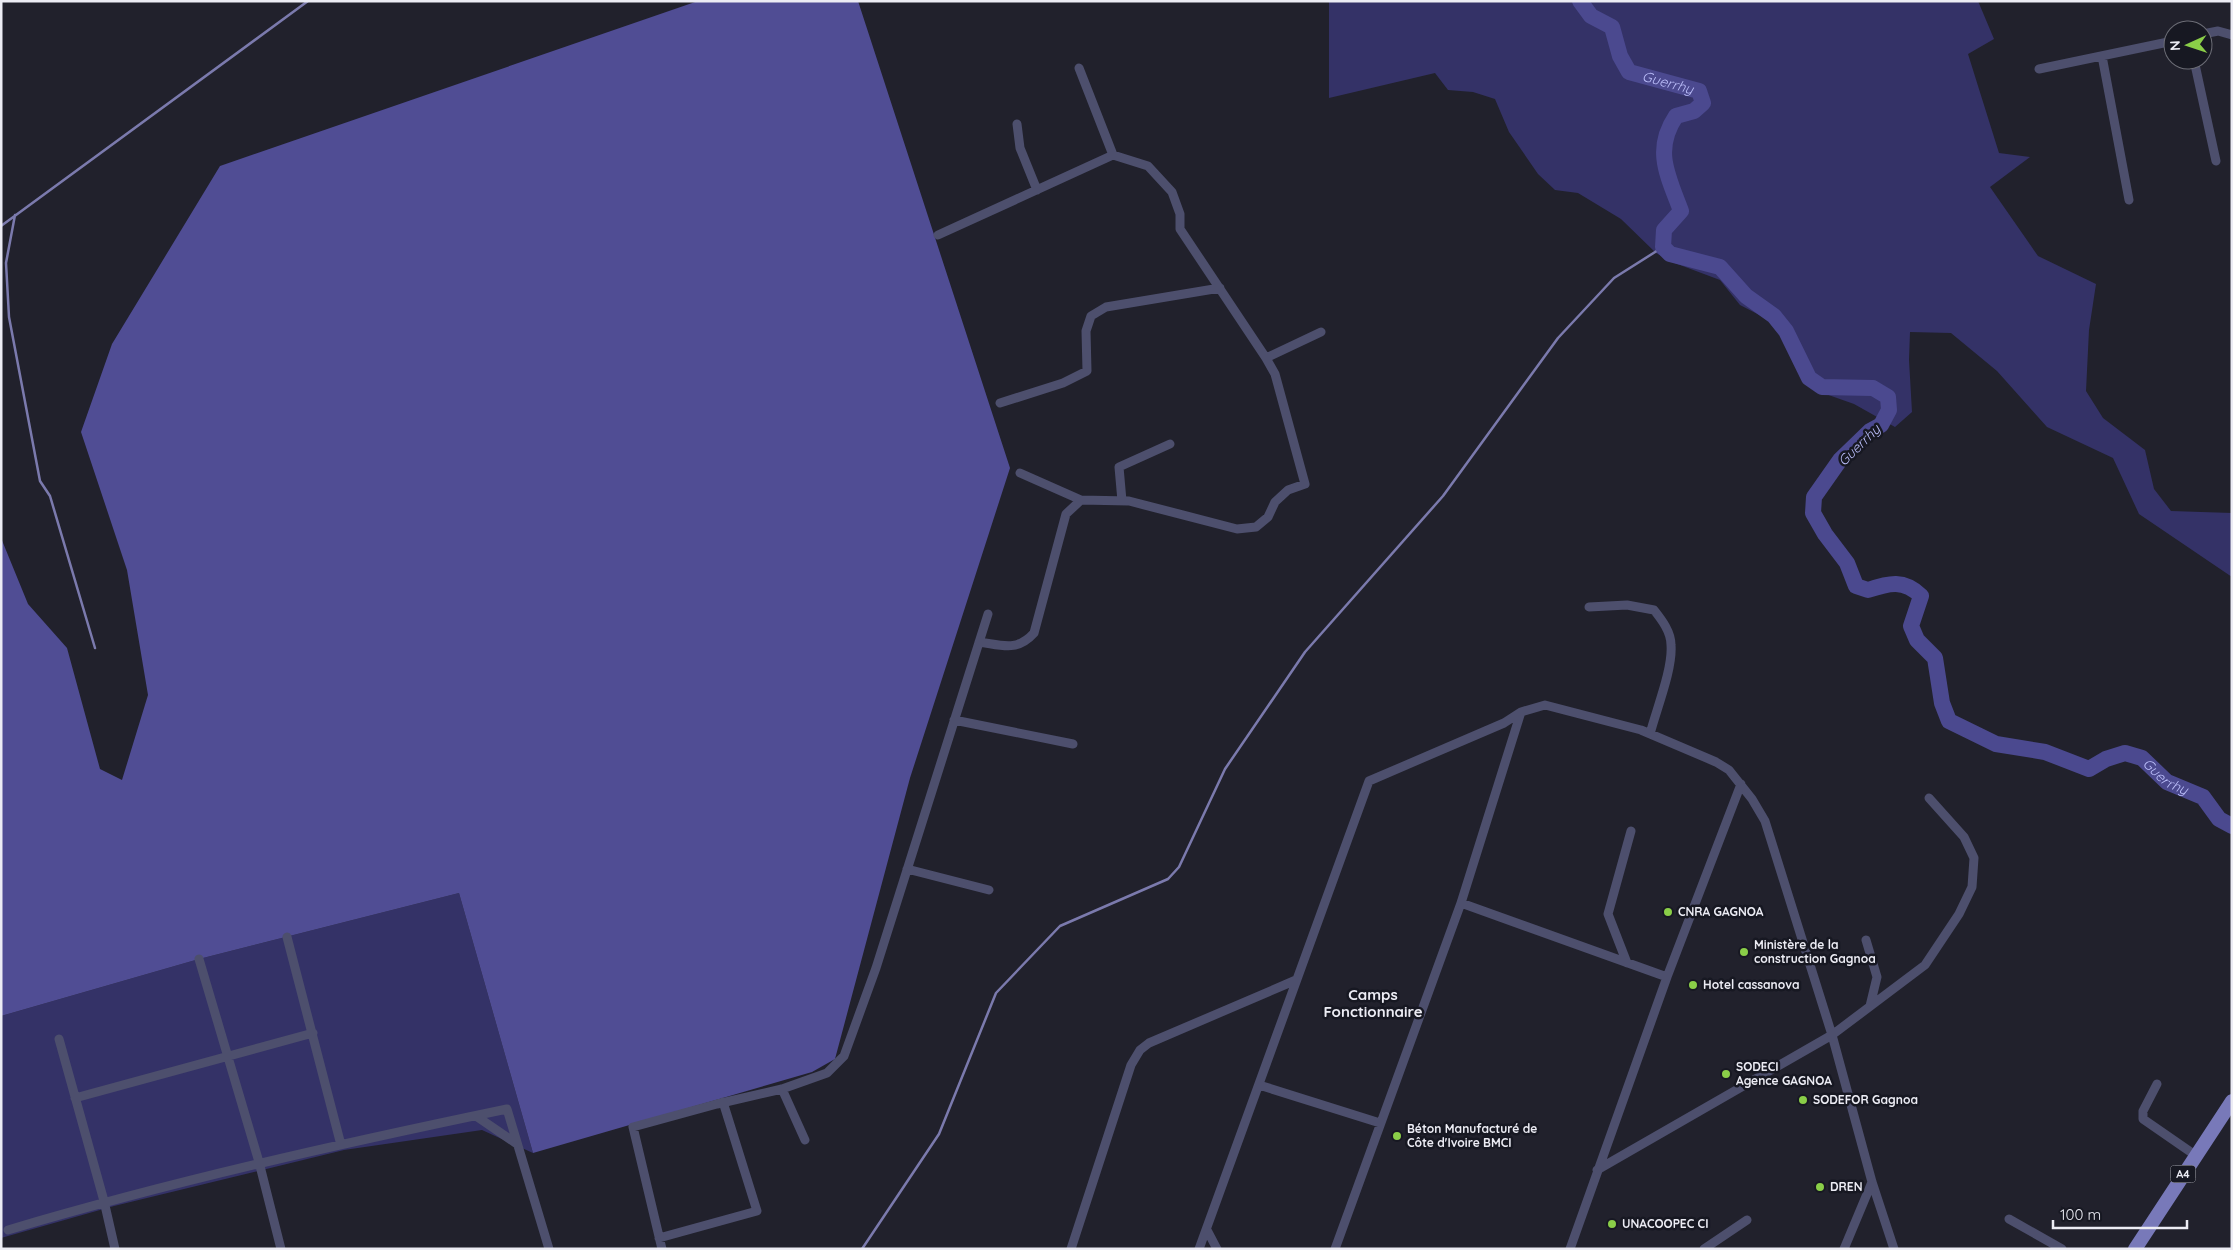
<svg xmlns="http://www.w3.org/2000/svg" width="2233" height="1250" font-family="Quicksand,sans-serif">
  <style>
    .green { fill: #343267 }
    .forest { fill: #504d94 }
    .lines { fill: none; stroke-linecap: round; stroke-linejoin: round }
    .stream { stroke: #7b7aad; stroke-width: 2.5 }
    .river { stroke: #4b498f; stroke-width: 16 }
    .minor { stroke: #4d4f6d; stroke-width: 9 }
    .primary { stroke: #7879b9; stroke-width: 14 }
    .poi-dot { fill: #8ace48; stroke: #171822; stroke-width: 2 }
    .labels { text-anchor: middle; stroke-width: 5; stroke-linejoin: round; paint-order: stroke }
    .shield { fill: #171822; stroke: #acacb5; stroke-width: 1 }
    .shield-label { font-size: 11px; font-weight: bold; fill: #ececf4 }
    .poi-label { font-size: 12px; font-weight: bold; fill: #ececf4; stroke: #171822; text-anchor: start }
    .water-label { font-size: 14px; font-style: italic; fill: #bbbefa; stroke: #171822 }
    .quarter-label { font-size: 15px; font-weight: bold; fill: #ececf4; stroke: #171822 }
  </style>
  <rect width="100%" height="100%" fill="#21212c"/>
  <path class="green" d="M1329,1H1978L1994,39L1968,54L1999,153L2030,157L1990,187L2038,256L2096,284L2089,330L2086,391L2103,418L2145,450L2154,489L2171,511L2232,513V577L2139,514L2113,458L2047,427L1997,371L1951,333L1910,332L1909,360L1912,412L1895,427L1854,404L1820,392L1805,383L1779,330L1769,320L1740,305L1720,280L1672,262L1656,253L1621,219L1578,193L1555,190L1538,174L1509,132L1495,99L1473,92L1448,90L1435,73L1329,98Z
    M459,893L533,1153L482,1130L344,1150L114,1206L1,1238V1016L199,959Z"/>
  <path class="forest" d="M698,1H858L1010,468L910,778L835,1059L812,1072L533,1153L459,893L199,959L1,1016V538L28,604L67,648L100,769L122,780L148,695L127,570L81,432L112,344L220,166Z"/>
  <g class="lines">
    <path class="stream" d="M15,215L6,263L9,317L40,481L50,496L95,648
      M1,226L308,1
      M862,1249L939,1134L996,993L1060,926L1168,879L1179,867L1225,769L1305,652L1443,496L1558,338L1614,278L1663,247"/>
    <path class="river" id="s1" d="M1580,1L1591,16L1612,27L1620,56L1629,72L1699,91L1703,103L1694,111L1676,116C1653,150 1668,176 1681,211L1664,230L1663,247L1670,254L1720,267L1746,296L1774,316L1786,331L1809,378L1822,387L1873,388L1888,397L1889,410L1881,425L1870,431L1840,460L1814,497L1813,513L1825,534L1847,563L1856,586L1868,590C1889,583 1904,579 1921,596L1911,626L1917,640L1935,658L1942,703L1949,721L1996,744L2045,752L2089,769L2106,759L2125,753L2142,758L2167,782L2203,797L2219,819L2232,826"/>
    <path class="minor" d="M2203,34L2218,31L2232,35
      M2102,56L2129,200
      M2194,60L2216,161
      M1079,68L1113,155
      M2039,69L2173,41
      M1017,124L1020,148L1037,190
      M938,235L1113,155L1148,166L1172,192L1180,214V229L1266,358L1321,332
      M1000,403L1063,383L1087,371L1086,331L1091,316L1106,307L1220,288
      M1020,473L1081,500L1129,501L1237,529L1256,527L1268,517L1275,502L1288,490L1305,484L1275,374L1266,358
      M1122,501L1119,467L1170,444
      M1589,607L1627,605L1654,610C1662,620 1671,632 1671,645C1673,669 1656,710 1650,734
      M979,642C1002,645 1017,652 1034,633L1066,514L1081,500
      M954,720L1073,744
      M907,869L989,890
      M1461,903L1667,977
      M287,937L341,1145
      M1866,940L1877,977L1870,1006
      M199,959L259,1162L281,1249
      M1627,963L1608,914L1631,831
      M59,1039L104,1201L115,1249
      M2157,1084L2143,1111V1119L2195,1155
      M1259,1085L1380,1123
      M782,1089L805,1140
      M75,1098L313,1033
      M476,1116L517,1144
      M1597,1170L1832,1035L1925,965L1959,914L1972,887L1974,858L1964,837L1929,798
      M2009,1219L2062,1249
      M8,1230C173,1181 339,1144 507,1109L549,1249
      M1207,1230L1217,1249
      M659,1238L757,1211L723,1102
      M662,1249L633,1127L717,1104L782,1089L827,1073L844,1056L876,968L988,614
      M1071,1249L1131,1065L1140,1050L1149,1043L1296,980
      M1199,1249L1369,781L1504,723L1521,712L1545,705L1641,730L1716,762L1729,770L1752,799L1765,821L1832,1035L1872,1182L1894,1249
      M1335,1249L1461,903L1521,712
      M1570,1249L1667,977L1741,784
      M1704,1249L1747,1220
      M1844,1249L1872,1182"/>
    <path class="primary" d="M2135,1249L2232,1101"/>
  </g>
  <g class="poi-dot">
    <circle cx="1668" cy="912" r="5"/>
    <circle cx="1744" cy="952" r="5"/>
    <circle cx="1693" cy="985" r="5"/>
    <circle cx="1726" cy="1074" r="5"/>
    <circle cx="1803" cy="1100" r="5"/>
    <circle cx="1397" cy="1136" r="5"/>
    <circle cx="1820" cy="1187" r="5"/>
    <circle cx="1612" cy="1224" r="5"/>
  </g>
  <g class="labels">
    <rect class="shield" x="2170.5" y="1165.5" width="25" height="17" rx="4"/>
    <g class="shield-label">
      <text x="2183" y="1178">A4</text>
    </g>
    <g class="poi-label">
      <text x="1678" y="916">CNRA GAGNOA</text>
      <text x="1754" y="949">Ministère de la<tspan x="1754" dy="14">construction Gagnoa</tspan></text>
      <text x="1703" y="989">Hotel cassanova</text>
      <text x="1736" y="1071">SODECI<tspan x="1736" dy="14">Agence GAGNOA</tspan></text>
      <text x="1813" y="1104">SODEFOR Gagnoa</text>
      <text x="1407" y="1133">Béton Manufacturé de<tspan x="1407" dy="14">Côte d'Ivoire BMCI</tspan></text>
      <text x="1830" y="1191">DREN</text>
      <text x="1622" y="1228">UNACOOPEC CI</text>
    </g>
    <g class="water-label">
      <text dy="5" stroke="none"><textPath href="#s1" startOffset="131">Guerrhy</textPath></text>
      <text transform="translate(1859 445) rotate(-44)" y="5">Guerrhy</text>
      <text dy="5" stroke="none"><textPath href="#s1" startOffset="1315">Guerrhy</textPath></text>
    </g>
    <g class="quarter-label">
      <text x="1373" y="1000">Camps<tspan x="1373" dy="17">Fonctionnaire</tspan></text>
    </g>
  </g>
  <rect width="2233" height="1250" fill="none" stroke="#ececf4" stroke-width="5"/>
  <g transform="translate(2188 45) rotate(267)"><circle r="24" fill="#171822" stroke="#6c6d76"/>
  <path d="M0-4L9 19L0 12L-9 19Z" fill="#8ace48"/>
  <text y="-8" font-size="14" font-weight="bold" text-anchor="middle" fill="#ececf4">N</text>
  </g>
  <path d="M2053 1220v8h134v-8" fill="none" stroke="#ececf4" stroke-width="2.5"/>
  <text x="2060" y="1220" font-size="15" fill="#ececf4" stroke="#171822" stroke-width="4" paint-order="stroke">100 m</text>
</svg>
